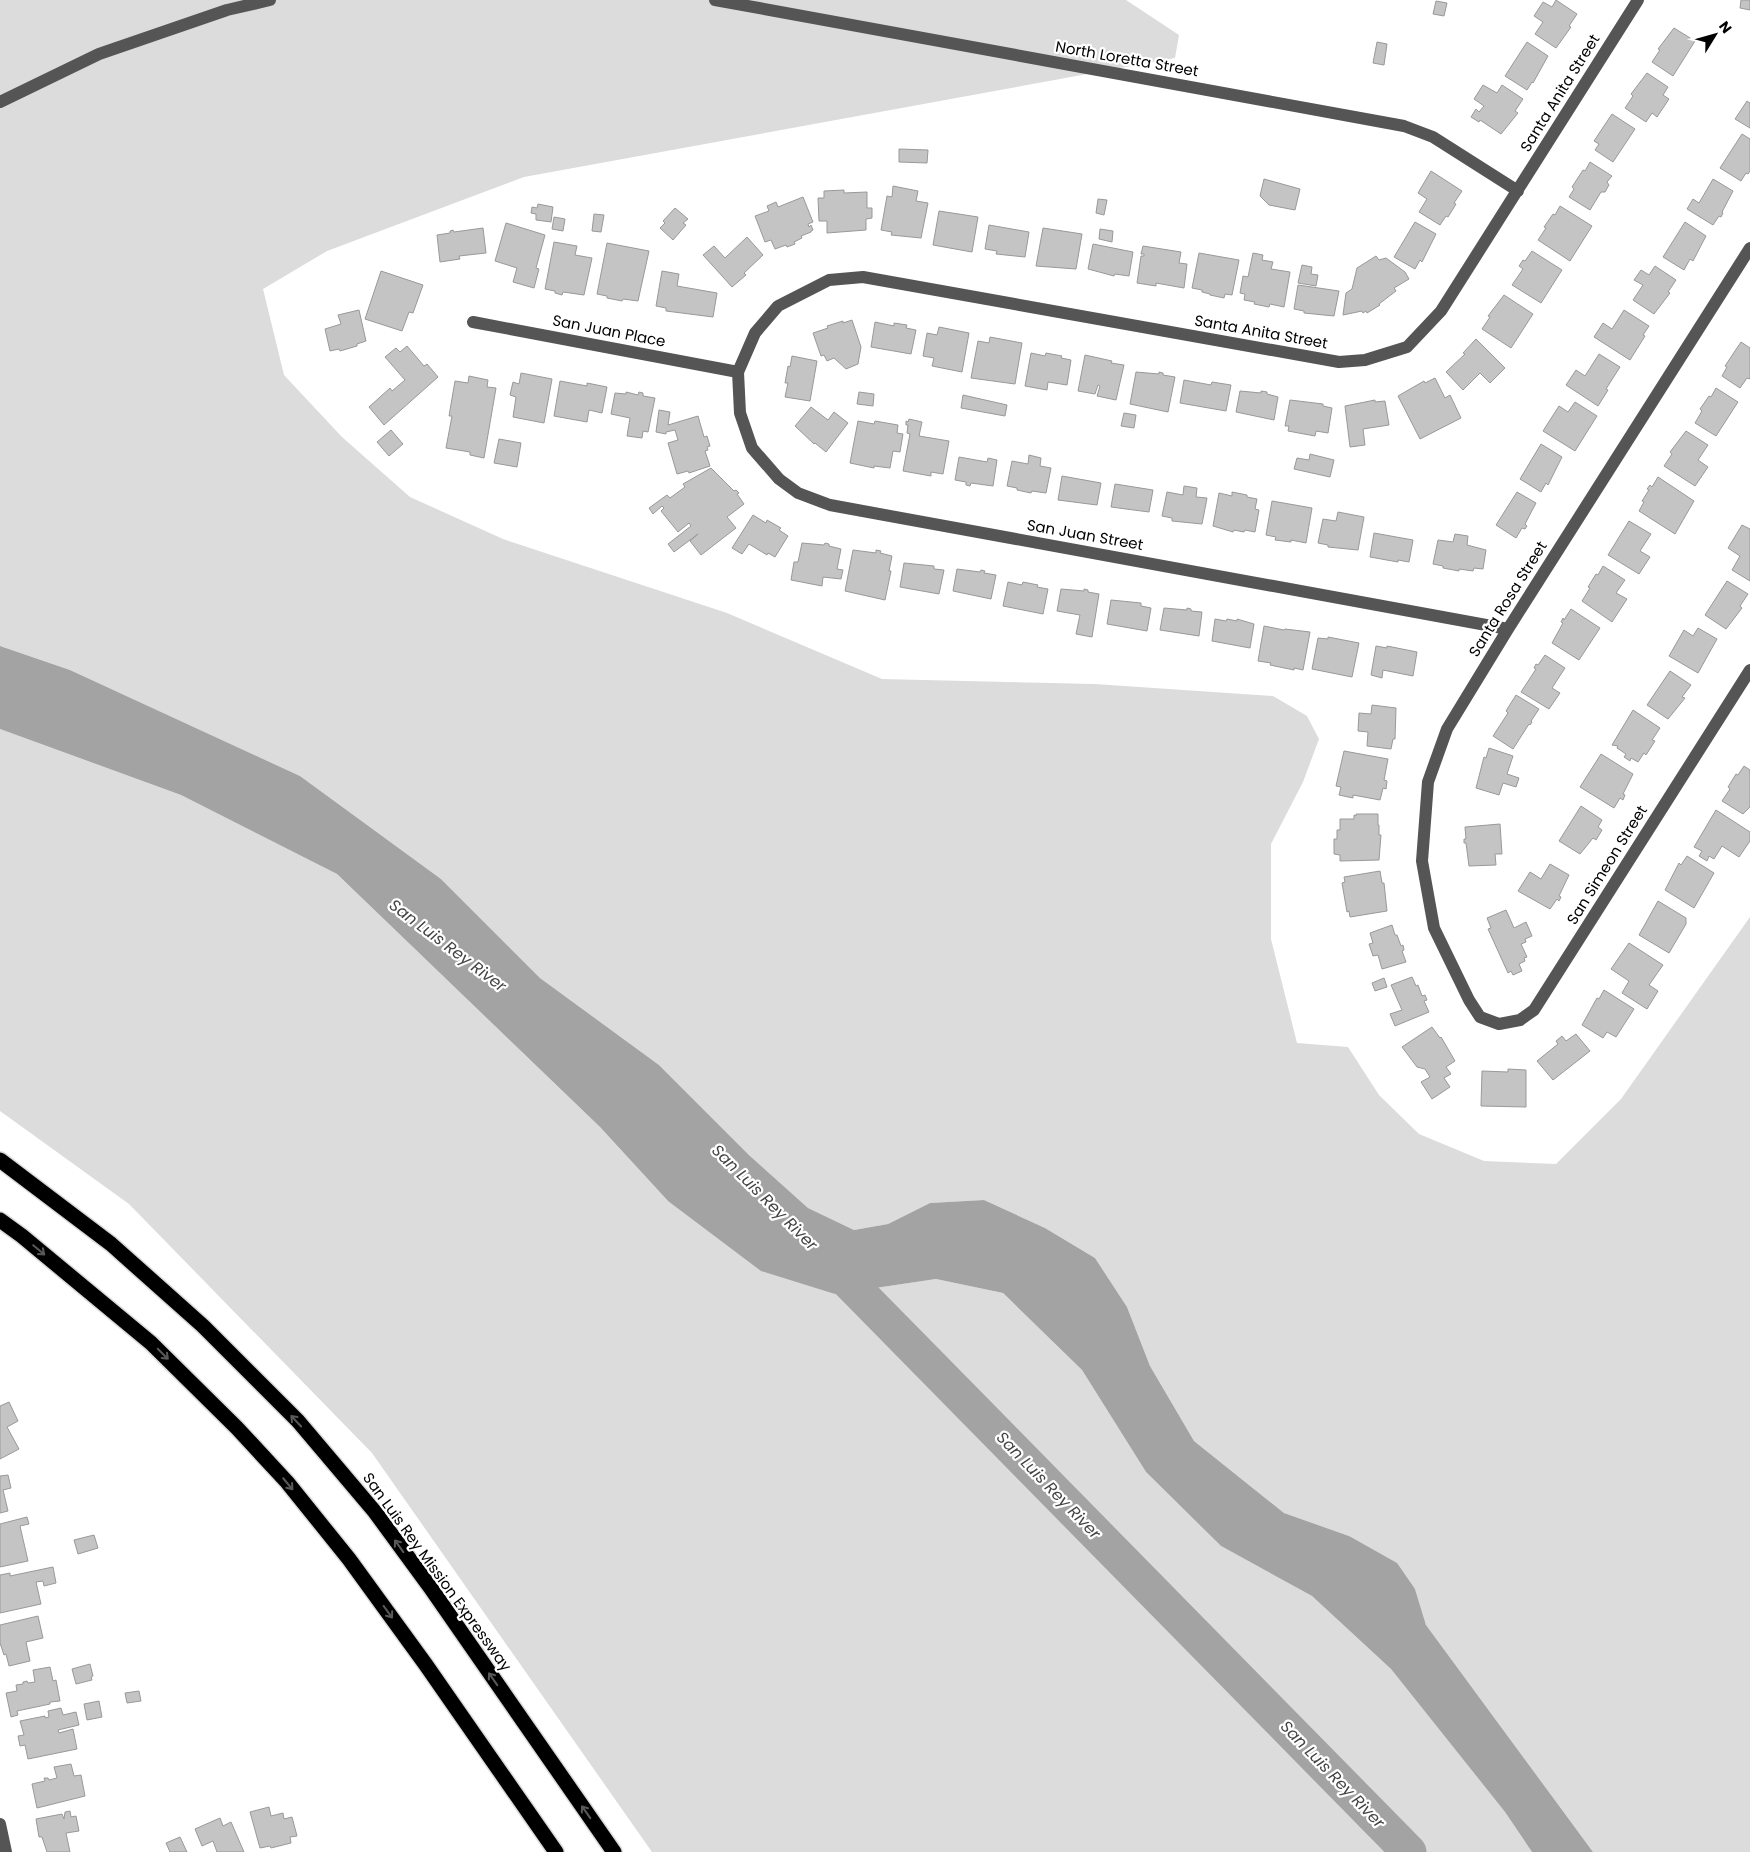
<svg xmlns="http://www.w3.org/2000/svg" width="1750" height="1852" font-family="Poppins,sans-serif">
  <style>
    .green { fill: #dcdcdc }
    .water { fill: #a3a3a3 }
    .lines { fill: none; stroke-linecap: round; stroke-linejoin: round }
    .river { stroke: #a3a3a3; stroke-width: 35 }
    .building { fill: #c4c4c4; stroke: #999 }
    .highway-casing { stroke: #dbdbdb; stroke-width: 18 }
    .minor { stroke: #555; stroke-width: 12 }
    .highway { stroke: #000; stroke-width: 15 }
    .oneway { stroke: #595959 }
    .labels { text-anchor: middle; stroke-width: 4.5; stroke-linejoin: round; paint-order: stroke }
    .street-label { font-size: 15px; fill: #000; stroke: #fff }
    .water-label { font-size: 16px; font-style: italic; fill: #444; stroke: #fff }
  </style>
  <rect width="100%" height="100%" fill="#fff"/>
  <path class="green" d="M0,0H1126L1179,35L1175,58L524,177L327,251L263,289L284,375L342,437L410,497L503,539L727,613L882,679L1095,684L1273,696L1307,716L1319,739L1303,782L1271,844V939L1297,1043L1348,1047L1379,1095L1419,1134L1484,1161L1556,1164L1621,1099L1750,917V1852H1593L1426,1625L1415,1589L1349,1536L1284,1513L1194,1441L1150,1366L1127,1307L1095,1258L1045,1228L984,1200L930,1203L888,1224L854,1230L808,1208L750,1156L659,1065L540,978L441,879L300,776L70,670L0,646Z
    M0,729L181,795L337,874L600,1127L668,1201L835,1294L936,1279L1003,1293L1082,1370L1146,1472L1221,1546L1312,1596L1391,1669L1505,1812L1532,1852H652L372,1453L129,1204L0,1111Z"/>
  <path class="water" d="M0,646L70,670L300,776L441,879L540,978L659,1065L750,1156L808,1208L854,1230L888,1224L930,1203L984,1200L1045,1228L1095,1258L1127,1307L1150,1366L1194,1441L1284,1513L1349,1536L1397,1563L1415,1589L1426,1625L1593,1852H1532L1505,1812L1391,1669L1312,1596L1221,1546L1146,1472L1082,1370L1003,1293L936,1279L835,1294L761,1271L668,1201L600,1127L337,874L181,795L0,729Z"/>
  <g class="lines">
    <path class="river" d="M824,1257L1409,1852"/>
  </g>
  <path class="building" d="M1556,0L1577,14L1569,26L1571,27L1556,48L1535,34L1543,22L1534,16L1543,2L1552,7Z
    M1741,0H1750V10L1740,8Z
    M1436,1L1447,3L1444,16L1433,14Z
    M1674,28L1695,41L1673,76L1652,62L1660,50L1658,49Z
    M1377,42L1387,44L1384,65L1373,63Z
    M1527,42L1548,56L1533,83L1532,82L1527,90L1505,76Z
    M1647,73L1668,87L1663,95L1669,99L1657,117L1652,113L1646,122L1625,108L1633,96L1631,94Z
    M1483,85L1497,93L1502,85L1523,99L1515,111L1518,113L1501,134L1480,120L1479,122L1471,117L1476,109L1479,112L1484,106L1474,99Z
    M1747,101L1750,103V128L1735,119Z
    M1612,114L1635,129L1613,162L1595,150L1599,144L1594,141Z
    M1742,134L1750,139V171L1748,174L1746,173L1741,181L1720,168Z
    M899,149L928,150L927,163L899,162Z
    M1590,162L1612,176L1607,182L1609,185L1605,192H1601L1590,210L1569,197L1574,189L1572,187L1583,170L1585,171Z
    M1431,171L1462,191L1454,203L1456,204L1448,217L1446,216L1440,225L1419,212L1427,199L1418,193Z
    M1264,179L1300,189L1295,210L1269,205L1260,196Z
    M1713,179L1733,191L1722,212L1723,213L1721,217L1719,216L1713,225L1687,209L1693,199L1699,203Z
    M893,186L918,191L916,201L928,203L921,238L891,235L892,232L881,230L887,196L892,197Z
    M844,190V193L867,192V208H872V218L866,219V230L827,233V221H819L818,198H824V191Z
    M803,197L813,222L808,224L809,227L811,225L813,230L811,231V232L801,236L802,238L794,242L795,244L787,247L786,245L775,249L771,240L765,242L755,216L769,211L767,206L776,202L778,207Z
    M1098,199L1107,200L1104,215L1096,213Z
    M538,204L553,207L551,222L536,220V214L531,213L532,207L537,208Z
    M1560,206L1592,226L1570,261L1538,240L1546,228L1544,227L1553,214L1555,215Z
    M675,208L688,219L683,223L686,225L673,240L660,228L665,223L663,221Z
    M939,211L978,217L972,252L933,245Z
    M594,214L604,215L601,232L592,231Z
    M554,217L565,219L563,231L552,229Z
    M1415,222L1436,234L1422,262L1420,260L1415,269L1394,257Z
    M1685,222L1706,236L1693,261L1690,259L1684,270L1663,257Z
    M506,223L545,235L536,268L539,269L534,288L513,282L517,268L495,261Z
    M989,225L1029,232L1025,257L996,254L997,251L985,249Z
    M483,228L486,253L459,256L460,259L440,262L437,235L450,233V231L453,230L454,232Z
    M1043,228L1082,234L1076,269L1036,266Z
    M1100,229L1113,231L1112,242L1099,239Z
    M747,237L763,255L744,273L746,275L732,287L703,255L714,246L725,258Z
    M554,242L577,246L575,255L592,258L584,295L563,292L562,295L555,293V291L545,289Z
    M607,243L649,251L638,301L623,299L622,301L607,298V296L597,294Z
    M1093,244L1133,252L1129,276L1115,274L1114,276L1088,269Z
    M1143,246L1181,252L1179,263L1187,264L1184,288L1156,283V286L1137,283L1141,256H1144V254H1141Z
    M1532,251L1562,270L1541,303L1512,285L1523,269L1519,266L1523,260L1525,261Z
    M1199,253L1239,260L1232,295L1225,294L1224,298L1210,295V294L1202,292V290L1192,288Z
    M1253,253L1263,255L1262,260L1273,262L1271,269L1290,272L1284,307L1270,304L1269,307L1254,304L1255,302L1244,300L1245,294L1240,293L1243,276L1248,277Z
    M1376,256L1379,260L1386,258L1405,272L1409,279L1394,288L1396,291L1379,304L1380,305L1367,313L1366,311L1363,313L1362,311L1343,315L1346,293L1352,289L1357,268Z
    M1302,265L1312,267L1311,274L1318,275L1316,286L1298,283Z
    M1655,266L1676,280L1668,292L1670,293L1654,314L1633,300L1643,285L1634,280L1641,270L1649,275Z
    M381,271L423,285L413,313L409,312L402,331L365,319Z
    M662,271L679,274L677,286L717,293L713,317L666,311V308L656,306Z
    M1298,285L1339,291L1334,316L1304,313V311L1294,309Z
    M1504,295L1533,314L1511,348L1482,329L1490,317L1488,316Z
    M359,310L366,341L357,344V346L340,351L339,349L330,351L325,329L341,324L338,315Z
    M1624,310L1649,326L1643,335L1645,336L1630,360L1594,337L1603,323L1612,329Z
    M852,320L861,347L858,364L846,369L834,358L827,361L824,355L821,356L813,333L828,328L827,326L843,321V323Z
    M875,322L894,326V323L907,325L906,328L916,330L911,354L871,347Z
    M939,327L969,333L962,372L932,366L934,358L923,356L927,333L937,335Z
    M990,337L1022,343L1015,384L971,378L978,341L989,343Z
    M1476,339L1505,368L1490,383L1480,373L1463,390L1446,372L1465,354L1463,353Z
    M1741,342L1750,348V379L1747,378L1740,388L1722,376L1727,367L1725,366Z
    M407,346L424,366L427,364L438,377L384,425L369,407L390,388L392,391L405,380L385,357L396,348L400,352Z
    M1031,353L1045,356L1046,353L1062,356L1061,358L1071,360L1067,385L1048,382L1047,390L1025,386Z
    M1599,354L1620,367L1606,389L1608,390L1598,406L1566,385L1576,370L1585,376Z
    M1085,355L1112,361L1111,363L1124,365L1116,400L1097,396L1100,386L1098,385L1095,394L1078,391Z
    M792,356L817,361L810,401L785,397L788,383H785L788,366L790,367Z
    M1136,372L1159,374V372L1163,373V375L1175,377L1168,412L1130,404Z
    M521,373L552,379L544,423L513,417L516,397L510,395L513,382L519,384Z
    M469,376L488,380L487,387L496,388L484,458L470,455V452L446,448L452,416H449L455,381L468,383Z
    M1435,378L1445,398L1450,395L1461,418L1420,439L1398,396L1424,381L1425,383Z
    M1184,380L1211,385L1212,382L1231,385L1226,411L1180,403Z
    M560,381L587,386V383L607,387L602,413L589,410L587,422L554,416Z
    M1716,388L1738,402L1716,436L1695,423L1702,411L1700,409L1709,396L1711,397Z
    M1240,391L1261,393V391L1267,392V394L1278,397L1274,420L1236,412Z
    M626,392L638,395L639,392L643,393V396L655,398L648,432L643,431L642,438L627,436L630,418L611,414L615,393L626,394Z
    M859,392L874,394L873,406L857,404Z
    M963,395L1007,405L1005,416L961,408Z
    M1290,400L1323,404V406L1332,408L1328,433L1316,431L1315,436L1288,431L1289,426H1285Z
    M1375,400V402L1385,401L1389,425L1363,429L1365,445L1350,447L1345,406Z
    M1575,402L1597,416L1575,451L1543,431L1559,406L1568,412Z
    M811,407L828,420L834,412L848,423L826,452L815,443L814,444L795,426Z
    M659,410L670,412L668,425L698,416L704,437L707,436L710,446L707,447L708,450L705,451L710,466L689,473L688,471L677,474L668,443L678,440L675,430L666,432V434L656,432Z
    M1124,413L1136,415L1134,428L1121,426Z
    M909,419L922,422L919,436L949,441L943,474L931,472V476L903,471L910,434L907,433L908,425H906V421L908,422Z
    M858,421L874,424L875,421L898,425L897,433L903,434L900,452L893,451L890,468L874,466V468L850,463Z
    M391,430L403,444L389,456L377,442Z
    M1686,431L1708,445L1698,460L1708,467L1695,486L1664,466L1672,454L1670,452Z
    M499,439L521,443L517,467L494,463Z
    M1541,444L1562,457L1548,485L1546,483L1541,492L1520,479Z
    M1310,454L1334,460L1330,477L1294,469L1297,458L1309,460Z
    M1029,455L1041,458L1040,466L1051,468L1046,493L1032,491L1031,493L1017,490V488L1007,486L1012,461L1028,464Z
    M959,457L987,462L988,458L997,460L993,486L971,483L970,486L966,485V482L955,480Z
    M711,468L734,491L736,490L739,493L737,494L744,504L727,517L736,528L701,555L690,541L698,534L674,552L668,544L691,526L689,523L678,532L661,511L664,508L662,506L653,514L649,508L667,495L670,498L685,487L683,484Z
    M1062,476L1101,483L1097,505L1058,500Z
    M1658,477L1694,501L1675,534L1639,511L1644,502L1642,501L1649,490L1647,489L1650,485L1652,487Z
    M1115,484L1153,490L1149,512L1111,507Z
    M1184,486L1197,488L1196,497L1207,498L1202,524L1172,521V518L1162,516L1167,492L1183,495Z
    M1232,492L1247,495V497L1257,499L1255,509L1259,510L1255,532L1245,530L1244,532L1234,530L1233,532L1213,526L1219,493L1232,496Z
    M1517,492L1536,503L1525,524L1527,526L1525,529L1522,528L1516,538L1496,525Z
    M1272,501L1312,508L1306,543L1291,540V542L1275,540L1276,537L1266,535Z
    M1338,512L1364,517L1358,550L1328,547V545L1318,543L1323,519L1336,521Z
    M753,515L766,523L767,520L781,528L779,530L788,536L775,557L768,553L767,555L749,544L742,554L732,548Z
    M1629,521L1651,534L1640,551L1650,557L1639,574L1608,555Z
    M1742,525L1750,529V581L1732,570L1740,556L1728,548Z
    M1374,533L1413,540L1409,562L1398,560V562L1370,557Z
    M1455,534L1468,536L1467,545L1486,550L1483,569L1474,568L1473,571L1459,569V571L1443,568V566L1433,564L1438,540L1453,542Z
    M802,543L824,545L825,543L829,544V546L841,549L837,569L843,570L841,579L823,577L822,586L791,580L794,562H798Z
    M853,550L876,553V550L881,551L880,553L892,556L889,571H891L885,600L845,591Z
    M904,563L934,566V569L944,570L939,594L900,587Z
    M1603,566L1625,580L1616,593L1627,599L1612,622L1582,601L1590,588L1588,587L1596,574L1598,575Z
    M957,569L980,572L981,570L985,571L984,573L996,575L991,599L953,591Z
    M1727,581L1748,594L1740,606L1742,608L1726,629L1705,615Z
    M1008,582L1022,585L1023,582L1038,585L1037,587L1048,589L1043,614L1003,606Z
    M1061,589L1084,591V589L1088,590V592L1099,594L1092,637L1076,634L1080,615L1057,611Z
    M1111,600L1141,603V606L1151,608L1147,631L1107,624Z
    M1164,608L1187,610V608L1191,609V611L1202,612L1199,636L1160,630Z
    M1571,609L1600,628L1579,660L1552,643L1563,623L1561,622L1563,618L1564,620Z
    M1215,619L1226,621L1227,619L1237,621V619L1254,624L1250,648L1212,641Z
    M1264,626L1284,630L1285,629L1310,632L1303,670L1294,668V670L1270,665L1271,663L1258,661Z
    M1698,628L1717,639L1698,673L1669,656L1684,630L1693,636Z
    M1328,637L1359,643L1352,677L1312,669L1318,638L1328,639Z
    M1376,646L1387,648V646L1417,652L1413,676L1383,670L1382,678L1371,675Z
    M1545,655L1565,668L1552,688L1560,693L1549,709L1521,692L1536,669L1534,668L1536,664L1538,665Z
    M1670,671L1691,685L1682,697L1685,698L1668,719L1647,705Z
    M1516,695L1539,709L1531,721L1532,722L1530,725L1529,724L1513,749L1493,736L1508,713L1506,711Z
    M1372,705L1396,708L1395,739H1393L1391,749L1367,746L1368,732L1358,731L1359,713L1371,714Z
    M1633,710L1660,728L1652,740L1655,741L1646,755L1644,753L1638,762L1631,758L1630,761L1624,757L1626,754L1617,748L1618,746L1612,745Z
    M1489,748L1513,756L1507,774L1519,778L1516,787L1503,783L1499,795L1476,788L1484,757L1486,758Z
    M1344,751L1388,759L1384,780L1387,781L1386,789L1383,788L1380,800L1353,795V798L1339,795L1341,787L1336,786Z
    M1601,754L1633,774L1623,794L1625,795L1623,800L1620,798L1614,808L1580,787Z
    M1744,766L1750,770V807L1743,814L1722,801L1730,789L1728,787L1736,774L1738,775Z
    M1581,806L1602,820L1598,827L1602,830L1596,840L1593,838L1580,854L1559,841Z
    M1716,810L1750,832V841L1739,857L1722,846L1714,859L1709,856L1707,861L1699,856L1702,851L1694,847Z
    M1356,814H1378V825H1379V835H1381L1379,860L1340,861V855L1334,854V839H1337V830H1340V819H1354V815L1356,816Z
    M1500,824L1502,854H1495L1496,865L1469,866L1466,843H1464V839H1466L1465,827Z
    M1687,856L1714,873L1694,908L1665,890L1679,863L1681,865Z
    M1550,864L1569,875L1559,896L1561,897L1559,901L1557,899L1550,909L1518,891L1530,872L1541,879Z
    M1380,871L1382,883H1384L1387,911L1350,917L1349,911L1347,912L1342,883L1345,882L1344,877Z
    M1658,901L1686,918V924L1669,953L1639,935Z
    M1506,910L1514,928L1526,922L1532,936L1525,939L1526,942L1521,944L1527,957L1524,958L1525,961L1519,964L1522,971L1513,975L1511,971L1508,973L1488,929L1491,928L1487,918Z
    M1392,925L1395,935H1397L1401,946L1403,945L1404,950L1402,951L1406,962L1382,969L1378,955L1373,956L1369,944L1373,943L1370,933Z
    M1629,943L1663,965L1649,985L1658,991L1647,1009L1622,993L1629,981L1611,969Z
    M1412,977L1416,986L1418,985L1422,996L1425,995L1427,1000L1424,1001L1429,1012L1395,1026L1390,1014L1402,1010L1391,985Z
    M1384,978L1387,987L1375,991L1372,983Z
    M1604,990L1634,1009L1616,1037L1607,1032L1603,1038L1582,1025L1597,998L1599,999Z
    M1432,1027L1440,1038L1441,1037L1455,1061L1446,1067L1451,1074L1444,1078L1450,1087L1432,1099L1421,1082L1430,1077L1425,1069L1417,1067L1402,1047Z
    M1576,1034L1590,1051L1553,1080L1537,1061L1558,1044L1556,1041L1562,1036L1566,1041Z
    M1508,1069L1526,1070V1107L1481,1106L1482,1071L1508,1072Z
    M9,1402L18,1421L7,1427L19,1449L0,1459V1406Z
    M8,1475L11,1488L3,1490L8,1511L0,1513V1476Z
    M27,1517L29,1524L20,1526L28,1561L0,1567V1524Z
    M94,1535L98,1548L78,1554L74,1540Z
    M53,1567L56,1583L44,1586L43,1581L36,1582L41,1604L0,1613V1575L10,1573V1576Z
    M38,1616L43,1638L26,1642L30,1661L9,1666L6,1654L4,1655L0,1643V1625Z
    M90,1664L93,1676L91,1677L92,1680L76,1684L72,1669Z
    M50,1667L53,1681L56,1680L60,1701L50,1702V1704L17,1711L18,1715L11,1717L6,1693L17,1691L16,1685L23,1684V1682L27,1681L28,1683L35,1682L33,1670Z
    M139,1691L141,1701L127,1703L125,1693Z
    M99,1701L102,1717L87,1720L84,1704Z
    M61,1708L63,1715L76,1712L79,1725L58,1730L59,1733L73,1729L77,1749L28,1759L25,1745L20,1746L18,1736L24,1735L20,1721L45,1716V1718L49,1717L48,1711Z
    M71,1764L74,1776L81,1775L85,1796L37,1808L32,1784L45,1781L44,1778H48L49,1780L57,1778L54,1767Z
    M269,1807L271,1816L283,1813L284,1819L292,1817L297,1836L290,1837L291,1843L271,1848L270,1846L260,1848L250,1812Z
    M70,1811L71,1817L76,1816L79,1831L66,1833L70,1852H47L42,1837H39L36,1819L62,1814L64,1819L65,1812Z
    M220,1818L223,1826L231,1822L244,1852H217L213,1841L202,1846L195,1829Z
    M180,1837L187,1852H170L166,1843Z"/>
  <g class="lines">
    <g class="highway-casing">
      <path id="highway" d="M0,1160L111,1244L203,1326L298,1421L375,1512L430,1587L614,1852
        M0,1220L22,1236L151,1343L237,1428L287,1482L349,1559L426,1665L556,1852"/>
    </g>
    <path class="minor" d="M715,0L1404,126L1433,137L1518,191
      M0,102L99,54L227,10L270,0
      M1750,248L1508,629L1447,729L1428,782L1422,861L1434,928L1469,1000L1480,1017L1499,1024L1520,1020L1534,1010L1750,670
      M473,322L738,372
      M1508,629L830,505L798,493L779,479L752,448L740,413L738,372L755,333L778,306L829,280L863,277L1339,362L1365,360L1407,347L1441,311L1638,0
      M0,1824L6,1852"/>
    <use href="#highway" class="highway"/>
  </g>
  <defs><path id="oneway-shaft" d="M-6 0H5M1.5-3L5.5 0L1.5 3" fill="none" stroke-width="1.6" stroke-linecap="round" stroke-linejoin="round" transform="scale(1.25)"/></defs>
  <g class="oneway">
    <use href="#oneway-shaft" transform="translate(39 1250) rotate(40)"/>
    <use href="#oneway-shaft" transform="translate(163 1354) rotate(45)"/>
    <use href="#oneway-shaft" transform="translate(296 1421) rotate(-133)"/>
    <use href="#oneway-shaft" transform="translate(288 1484) rotate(50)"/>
    <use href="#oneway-shaft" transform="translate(399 1546) rotate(-126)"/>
    <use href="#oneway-shaft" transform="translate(388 1612) rotate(54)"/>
    <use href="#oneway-shaft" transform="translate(493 1679) rotate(-125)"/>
    <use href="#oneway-shaft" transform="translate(586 1812) rotate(-125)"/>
  </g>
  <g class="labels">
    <g class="street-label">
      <text transform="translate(1127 59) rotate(10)" y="5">North Loretta Street</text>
      <text transform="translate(1560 93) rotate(-58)" y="5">Santa Anita Street</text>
      <text transform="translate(609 331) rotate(11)" y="5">San Juan Place</text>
      <text transform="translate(1261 332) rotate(10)" y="5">Santa Anita Street</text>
      <text transform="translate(1085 535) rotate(10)" y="5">San Juan Street</text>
      <text transform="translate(1508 599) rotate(-58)" y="5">Santa Rosa Street</text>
      <text transform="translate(1607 865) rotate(-58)" y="5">San Simeon Street</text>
      <text transform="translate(437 1572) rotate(54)" y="5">San Luis Rey Mission Expressway</text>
    </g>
    <g class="water-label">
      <text transform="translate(448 945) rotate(37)" y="6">San Luis Rey River</text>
      <text transform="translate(765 1197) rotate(45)" y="6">San Luis Rey River</text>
      <text transform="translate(1049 1485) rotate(46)" y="6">San Luis Rey River</text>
      <text transform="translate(1333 1774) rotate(46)" y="6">San Luis Rey River</text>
    </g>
  </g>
  <g transform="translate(1715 35) rotate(53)" stroke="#ffffff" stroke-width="4" paint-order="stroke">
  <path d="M0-4L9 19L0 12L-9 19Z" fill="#000000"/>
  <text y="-8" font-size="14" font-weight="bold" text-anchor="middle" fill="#000000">N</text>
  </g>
</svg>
